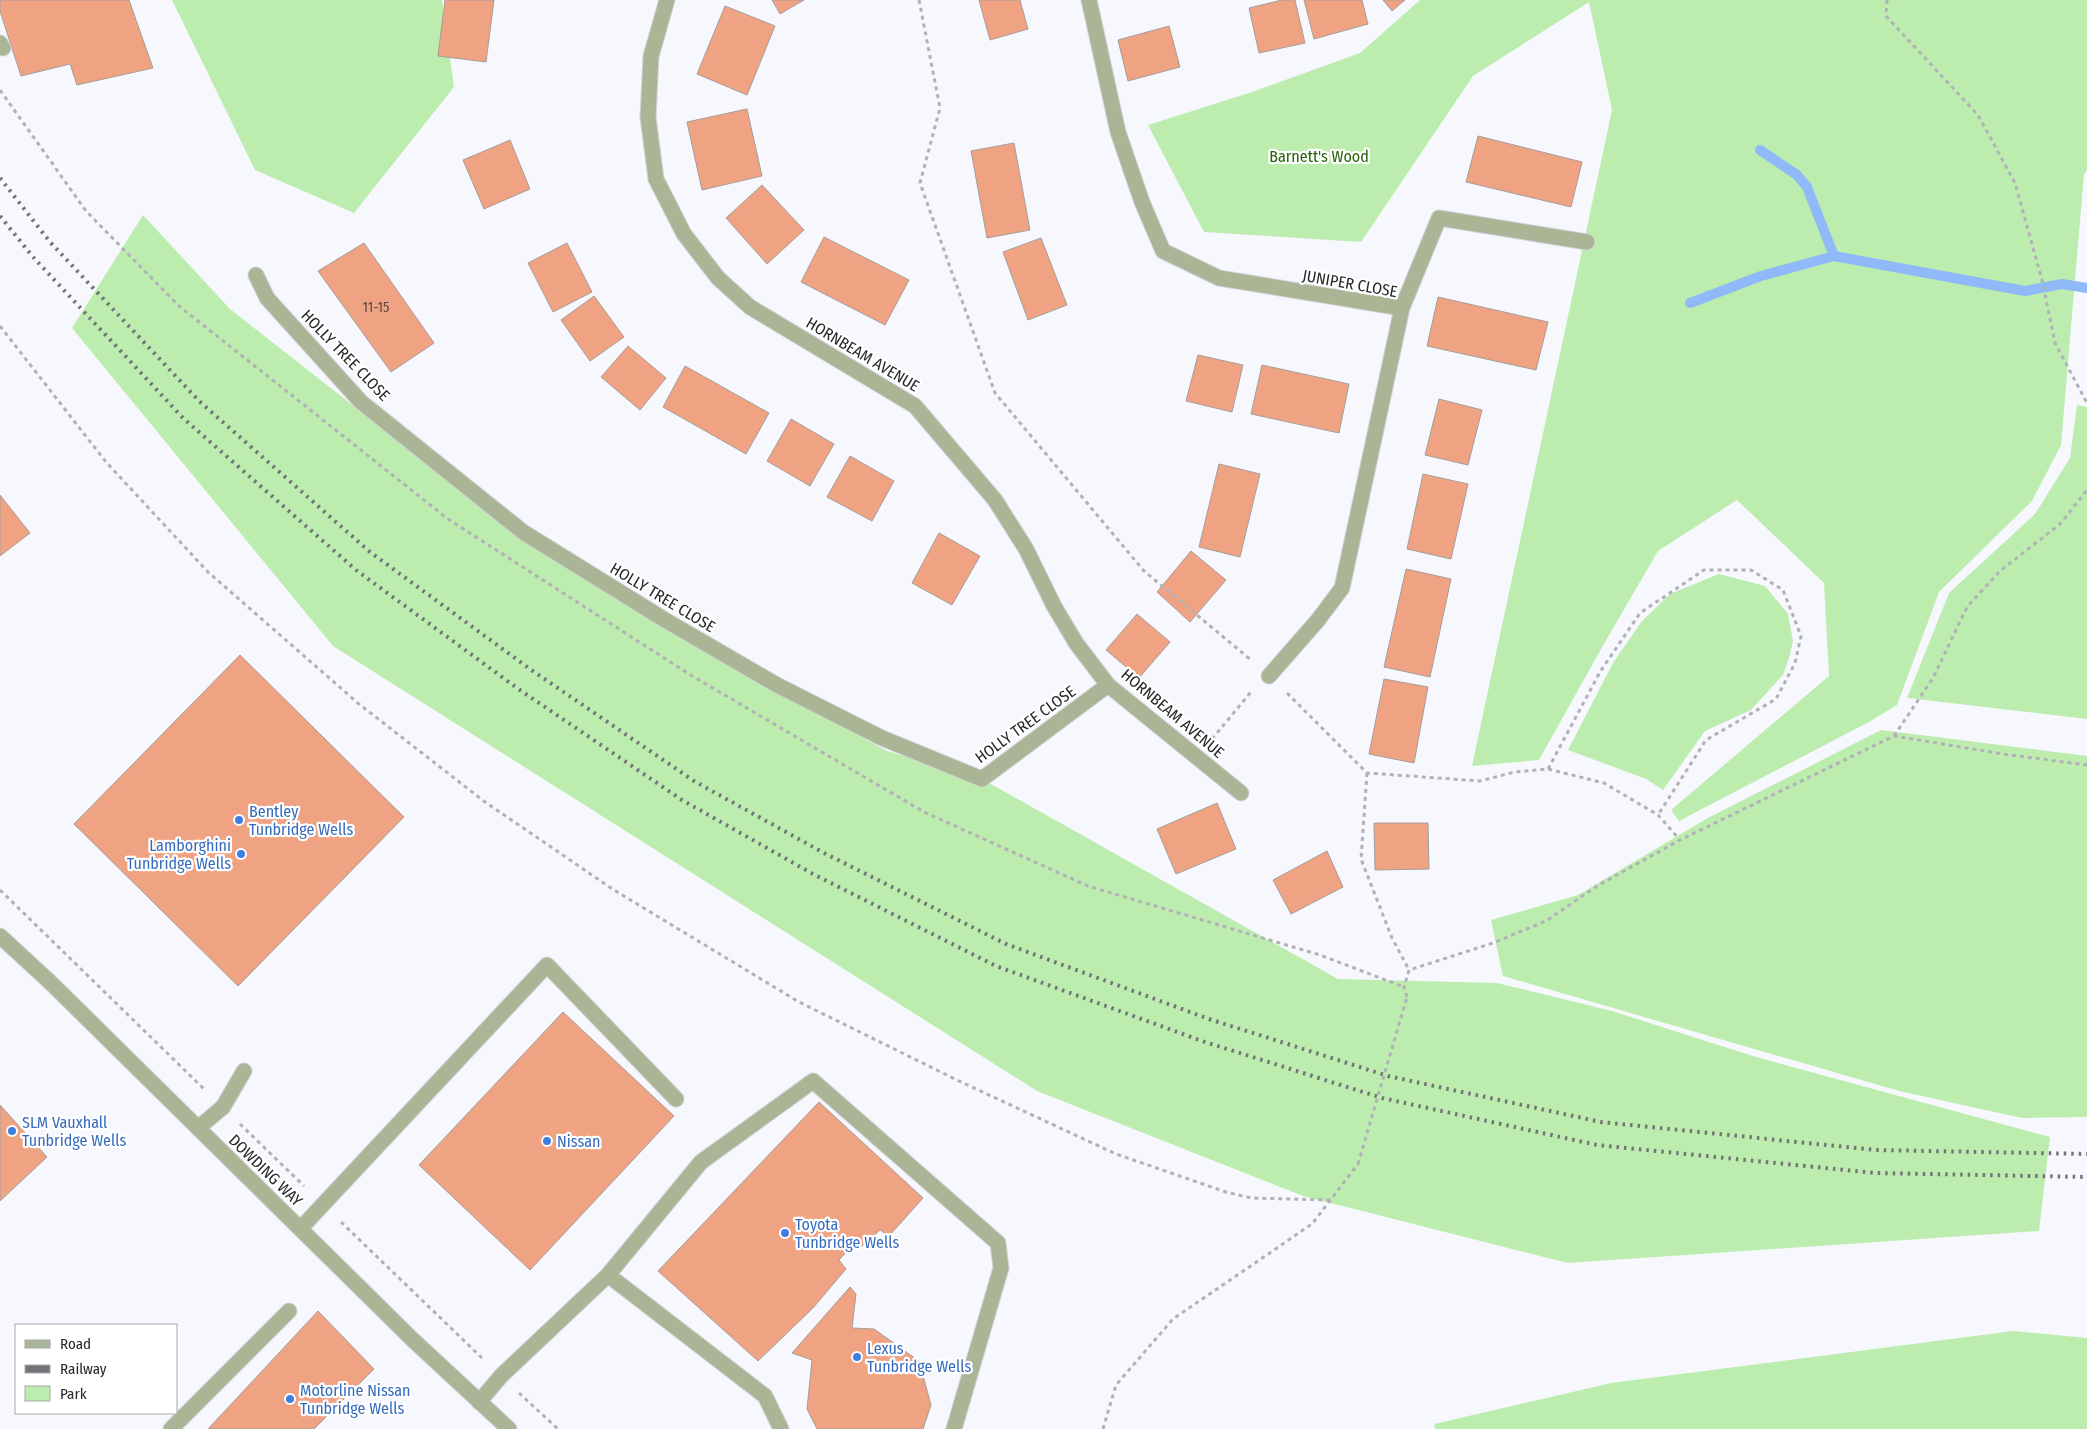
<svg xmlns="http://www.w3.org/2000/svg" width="2087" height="1429" font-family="'Fira Sans Condensed',sans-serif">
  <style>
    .green { fill: #bcedae }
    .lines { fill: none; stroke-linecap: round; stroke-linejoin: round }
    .stream { stroke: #8fb9f8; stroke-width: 10 }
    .building { fill: #f0a383; stroke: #a59d9a }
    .service-casing { stroke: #d2d2d8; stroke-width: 17 }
    .minor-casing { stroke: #d2d2d8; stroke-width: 17 }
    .tertiary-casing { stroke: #d2d2d8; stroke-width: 17 }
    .path { stroke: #b1b1b6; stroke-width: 3; stroke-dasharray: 4 4; stroke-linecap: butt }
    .service { stroke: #aab596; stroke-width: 15 }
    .minor { stroke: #aab596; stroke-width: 15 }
    .tertiary { stroke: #aab596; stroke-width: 15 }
    .rail { stroke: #737478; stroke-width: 4; stroke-dasharray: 2.5 5; stroke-linecap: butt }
    .path-bridge { stroke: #b1b1b6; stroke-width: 3; stroke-dasharray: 4 4; stroke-linecap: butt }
    .shop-dot { fill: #3f7fe0; stroke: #fff; stroke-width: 2 }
    .labels { text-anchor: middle; stroke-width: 4.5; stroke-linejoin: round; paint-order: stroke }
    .number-label { font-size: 14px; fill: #594640 }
    .park-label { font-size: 16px; fill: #25630b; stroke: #fff }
    .street-label { font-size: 16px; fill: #27272a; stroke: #fff }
    .shop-label { font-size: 16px; fill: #366cbe; stroke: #fff; text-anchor: start }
  </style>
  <rect width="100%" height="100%" fill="#f7f8fe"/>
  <path class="green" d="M172,0H442L454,87L354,213L255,170Z
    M1420,0H2087V170L2084,174L2061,445L2032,501L1939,592L1897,705L1869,722L1679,821L1671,810L1829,676L1824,583L1737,500L1658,551L1605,642L1539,760L1472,766L1612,110L1589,2L1473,76L1361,242L1204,232L1148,125L1252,92L1360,53Z
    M143,215L230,309L471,498L696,647L887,751L982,779L1338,979L1497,983L1612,1011L1756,1057L2050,1137L2039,1231L1568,1263L1303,1196L1037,1091L333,646L72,328Z
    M2077,405L2087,407V719L1907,698L1949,593L2035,514L2070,458Z
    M1719,574L1765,586L1788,614L1793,641L1789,658L1783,675L1751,710L1705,731L1663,790L1646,779L1568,750L1613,663L1642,621L1670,594Z
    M1881,730L2087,756V1117L2022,1118L1899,1091L1503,976L1491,920L1578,895L1706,819Z
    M2013,1331L2087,1338V1429H1435L1434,1424L1611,1383Z"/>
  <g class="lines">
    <path class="stream" d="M1760,150L1797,175L1807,187L1834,256L2025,291L2062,284L2087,288
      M1690,303L1761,276L1834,256"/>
  </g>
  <path class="building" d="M0,0H129L153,68L77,85L70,64L21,76L0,11Z
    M445,0H494L486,62L438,56Z
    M772,0H804L780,14Z
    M979,0H1020L1028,29L990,40Z
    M1282,0H1295L1305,43L1259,53L1249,8Z
    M1304,0H1362L1368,24L1314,39Z
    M1383,0H1405L1392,11Z
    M725,6L775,26L747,95L697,74Z
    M1169,26L1180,67L1128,81L1118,40Z
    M747,109L762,176L702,190L687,122Z
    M1478,136L1582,162L1571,207L1466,182Z
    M510,140L530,189L484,209L463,160Z
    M1014,143L1030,230L987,238L971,151Z
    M762,185L804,230L767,264L726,218Z
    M824,237L909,280L885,325L801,282Z
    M1041,238L1067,305L1028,320L1003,252Z
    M364,243L434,343L391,372L318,271Z
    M567,243L592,292L553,312L528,263Z
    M594,296L624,337L590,361L561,320Z
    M1438,297L1548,322L1536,370L1427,346Z
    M628,346L666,378L640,410L601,377Z
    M1198,355L1243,365L1232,412L1186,401Z
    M1262,365L1349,384L1339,433L1251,414Z
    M685,366L769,413L746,454L663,407Z
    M1439,399L1482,410L1468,465L1425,455Z
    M791,419L834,444L810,486L767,461Z
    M850,456L894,481L872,521L827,497Z
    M1219,464L1260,474L1240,557L1199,547Z
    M1423,474L1468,484L1451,559L1407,549Z
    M0,495L30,533L0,556Z
    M939,533L980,556L952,605L912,583Z
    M1191,551L1226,580L1190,622L1157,592Z
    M1406,569L1451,579L1430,677L1384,667Z
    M1137,614L1170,642L1139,678L1106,650Z
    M240,655L404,817L238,986L74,824Z
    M1384,679L1428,687L1414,763L1369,754Z
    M1217,803L1236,849L1176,874L1157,829Z
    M1374,823H1428L1429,869L1375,870Z
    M1327,851L1343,887L1291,914L1273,880Z
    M563,1012L674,1116L530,1270L419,1165Z
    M819,1102L923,1198L889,1236L880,1230L861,1247L857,1240L839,1260L846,1269L813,1308L758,1361L658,1271Z
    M0,1105L47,1157L0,1201Z
    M850,1287L856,1294L852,1328L874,1329L919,1361L931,1405L923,1429H817L807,1409L812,1360L792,1353Z
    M318,1311L374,1369L314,1429H208Z"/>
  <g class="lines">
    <g class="service-casing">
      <path id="service" d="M0,43L3,48
        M198,1128L223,1107L244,1071
        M301,1228L547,965L676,1099
        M608,1275L765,1396L781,1429
        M479,1402L501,1376L608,1275L701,1162L813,1081L998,1243L1001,1268L954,1429
        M171,1429L289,1311"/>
    </g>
    <g class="minor-casing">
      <path id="minor" d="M667,0L651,56L648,117L656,179L684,234L718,278L750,307L915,406L995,500L1026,549L1054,606L1076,643L1108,685L1241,793
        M1089,0L1118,132L1142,202L1163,251L1219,278L1402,308L1342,588L1318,620L1269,676
        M256,275L267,298L361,402L523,532L665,620L777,685L882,738L982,779L1108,685
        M1402,308L1439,218L1587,242"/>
    </g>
    <g class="tertiary-casing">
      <path id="tertiary" d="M0,936L51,983L413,1340L509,1429"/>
    </g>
    <path class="path" d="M919,0L940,108L920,183L995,393L1144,571L1251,660
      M1887,0L1886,16L1978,115L2015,183L2042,280L2055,343L2087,403
      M0,90L86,211L179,306L448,519L689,674L924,812L1088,886L1320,955L1404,987
      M0,326L106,462L208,572L359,704L485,802L614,890L799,1002L959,1081L1116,1154L1226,1192L1251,1198L1331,1200
      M1287,693L1367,773L1480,781L1515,772L1548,769L1604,783L1658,815L1680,840
      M1894,736L1933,678L1967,607L2000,571L2060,524L2087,490
      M1212,739L1251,692
      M1548,769L1600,672L1640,613L1704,570H1751L1783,590L1801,636L1795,663L1776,699L1706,740L1658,815
      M1367,773L1361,859L1392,938L1409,970
      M0,890L204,1089
      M1407,997L1404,987L1409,970L1493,943L1546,921L1597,886L1680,840L1894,736L2003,754L2087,765
      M240,1124L304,1186
      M341,1222L482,1358
      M519,1393L558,1429
      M1103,1429L1116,1385L1173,1319L1312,1224L1358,1164"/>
    <use href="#service" class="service"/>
    <use href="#minor" class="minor"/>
    <use href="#tertiary" class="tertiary"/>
    <path class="rail" d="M0,178L50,242L199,401L370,552L530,669L694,781L824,853L1006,944L1209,1019L1388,1076L1601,1122L1876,1150L2087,1154
      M0,216L33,257L183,418L356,570L517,688L682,800L813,874L996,966L1202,1041L1382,1098L1597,1145L1875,1173L2087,1177"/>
    <path class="path-bridge" d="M1358,1164L1407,997"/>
  </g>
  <g class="shop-dot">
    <circle cx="239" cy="820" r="5"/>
    <circle cx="241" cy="854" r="5"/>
    <circle cx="12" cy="1131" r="5"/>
    <circle cx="547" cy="1141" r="5"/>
    <circle cx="785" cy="1233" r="5"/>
    <circle cx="857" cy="1357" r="5"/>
    <circle cx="290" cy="1399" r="5"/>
  </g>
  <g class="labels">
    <g class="number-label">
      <text x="376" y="312">11-15</text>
    </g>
    <g class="park-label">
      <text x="1319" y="162">Barnett's Wood</text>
    </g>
    <g class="street-label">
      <text transform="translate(1350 283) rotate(10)" y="6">JUNIPER CLOSE</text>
      <text transform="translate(863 354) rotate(31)" y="6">HORNBEAM AVENUE</text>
      <text transform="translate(346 355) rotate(46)" y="6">HOLLY TREE CLOSE</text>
      <text transform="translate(663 597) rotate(31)" y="6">HOLLY TREE CLOSE</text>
      <text transform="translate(1173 713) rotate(40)" y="6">HORNBEAM AVENUE</text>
      <text transform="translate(1025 724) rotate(-36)" y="6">HOLLY TREE CLOSE</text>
      <text transform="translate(266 1170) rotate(44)" y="6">DOWDING WAY</text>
    </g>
    <g class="shop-label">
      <text x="249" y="817">Bentley<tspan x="249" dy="18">Tunbridge Wells</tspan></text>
      <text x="231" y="851" text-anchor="end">Lamborghini<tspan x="231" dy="18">Tunbridge Wells</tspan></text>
      <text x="22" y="1128">SLM Vauxhall<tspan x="22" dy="18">Tunbridge Wells</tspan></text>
      <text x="557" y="1147">Nissan</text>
      <text x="795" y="1230">Toyota<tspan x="795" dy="18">Tunbridge Wells</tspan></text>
      <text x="867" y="1354">Lexus<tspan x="867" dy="18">Tunbridge Wells</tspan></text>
      <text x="300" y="1396">Motorline Nissan<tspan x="300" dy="18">Tunbridge Wells</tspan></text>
    </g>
  </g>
  <rect x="15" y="1324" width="162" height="90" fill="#ffffff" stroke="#a9a9aa"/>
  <rect x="25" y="1340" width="25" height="8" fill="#aab596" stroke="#a9a9aa"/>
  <text x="60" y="1349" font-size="15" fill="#27272a">Road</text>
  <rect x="25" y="1365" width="25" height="8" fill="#737478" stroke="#a9a9aa"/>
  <text x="60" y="1374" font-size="15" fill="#27272a">Railway</text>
  <rect x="25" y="1386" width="25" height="15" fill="#bcedae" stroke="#a9a9aa"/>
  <text x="60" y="1399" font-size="15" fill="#27272a">Park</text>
</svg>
